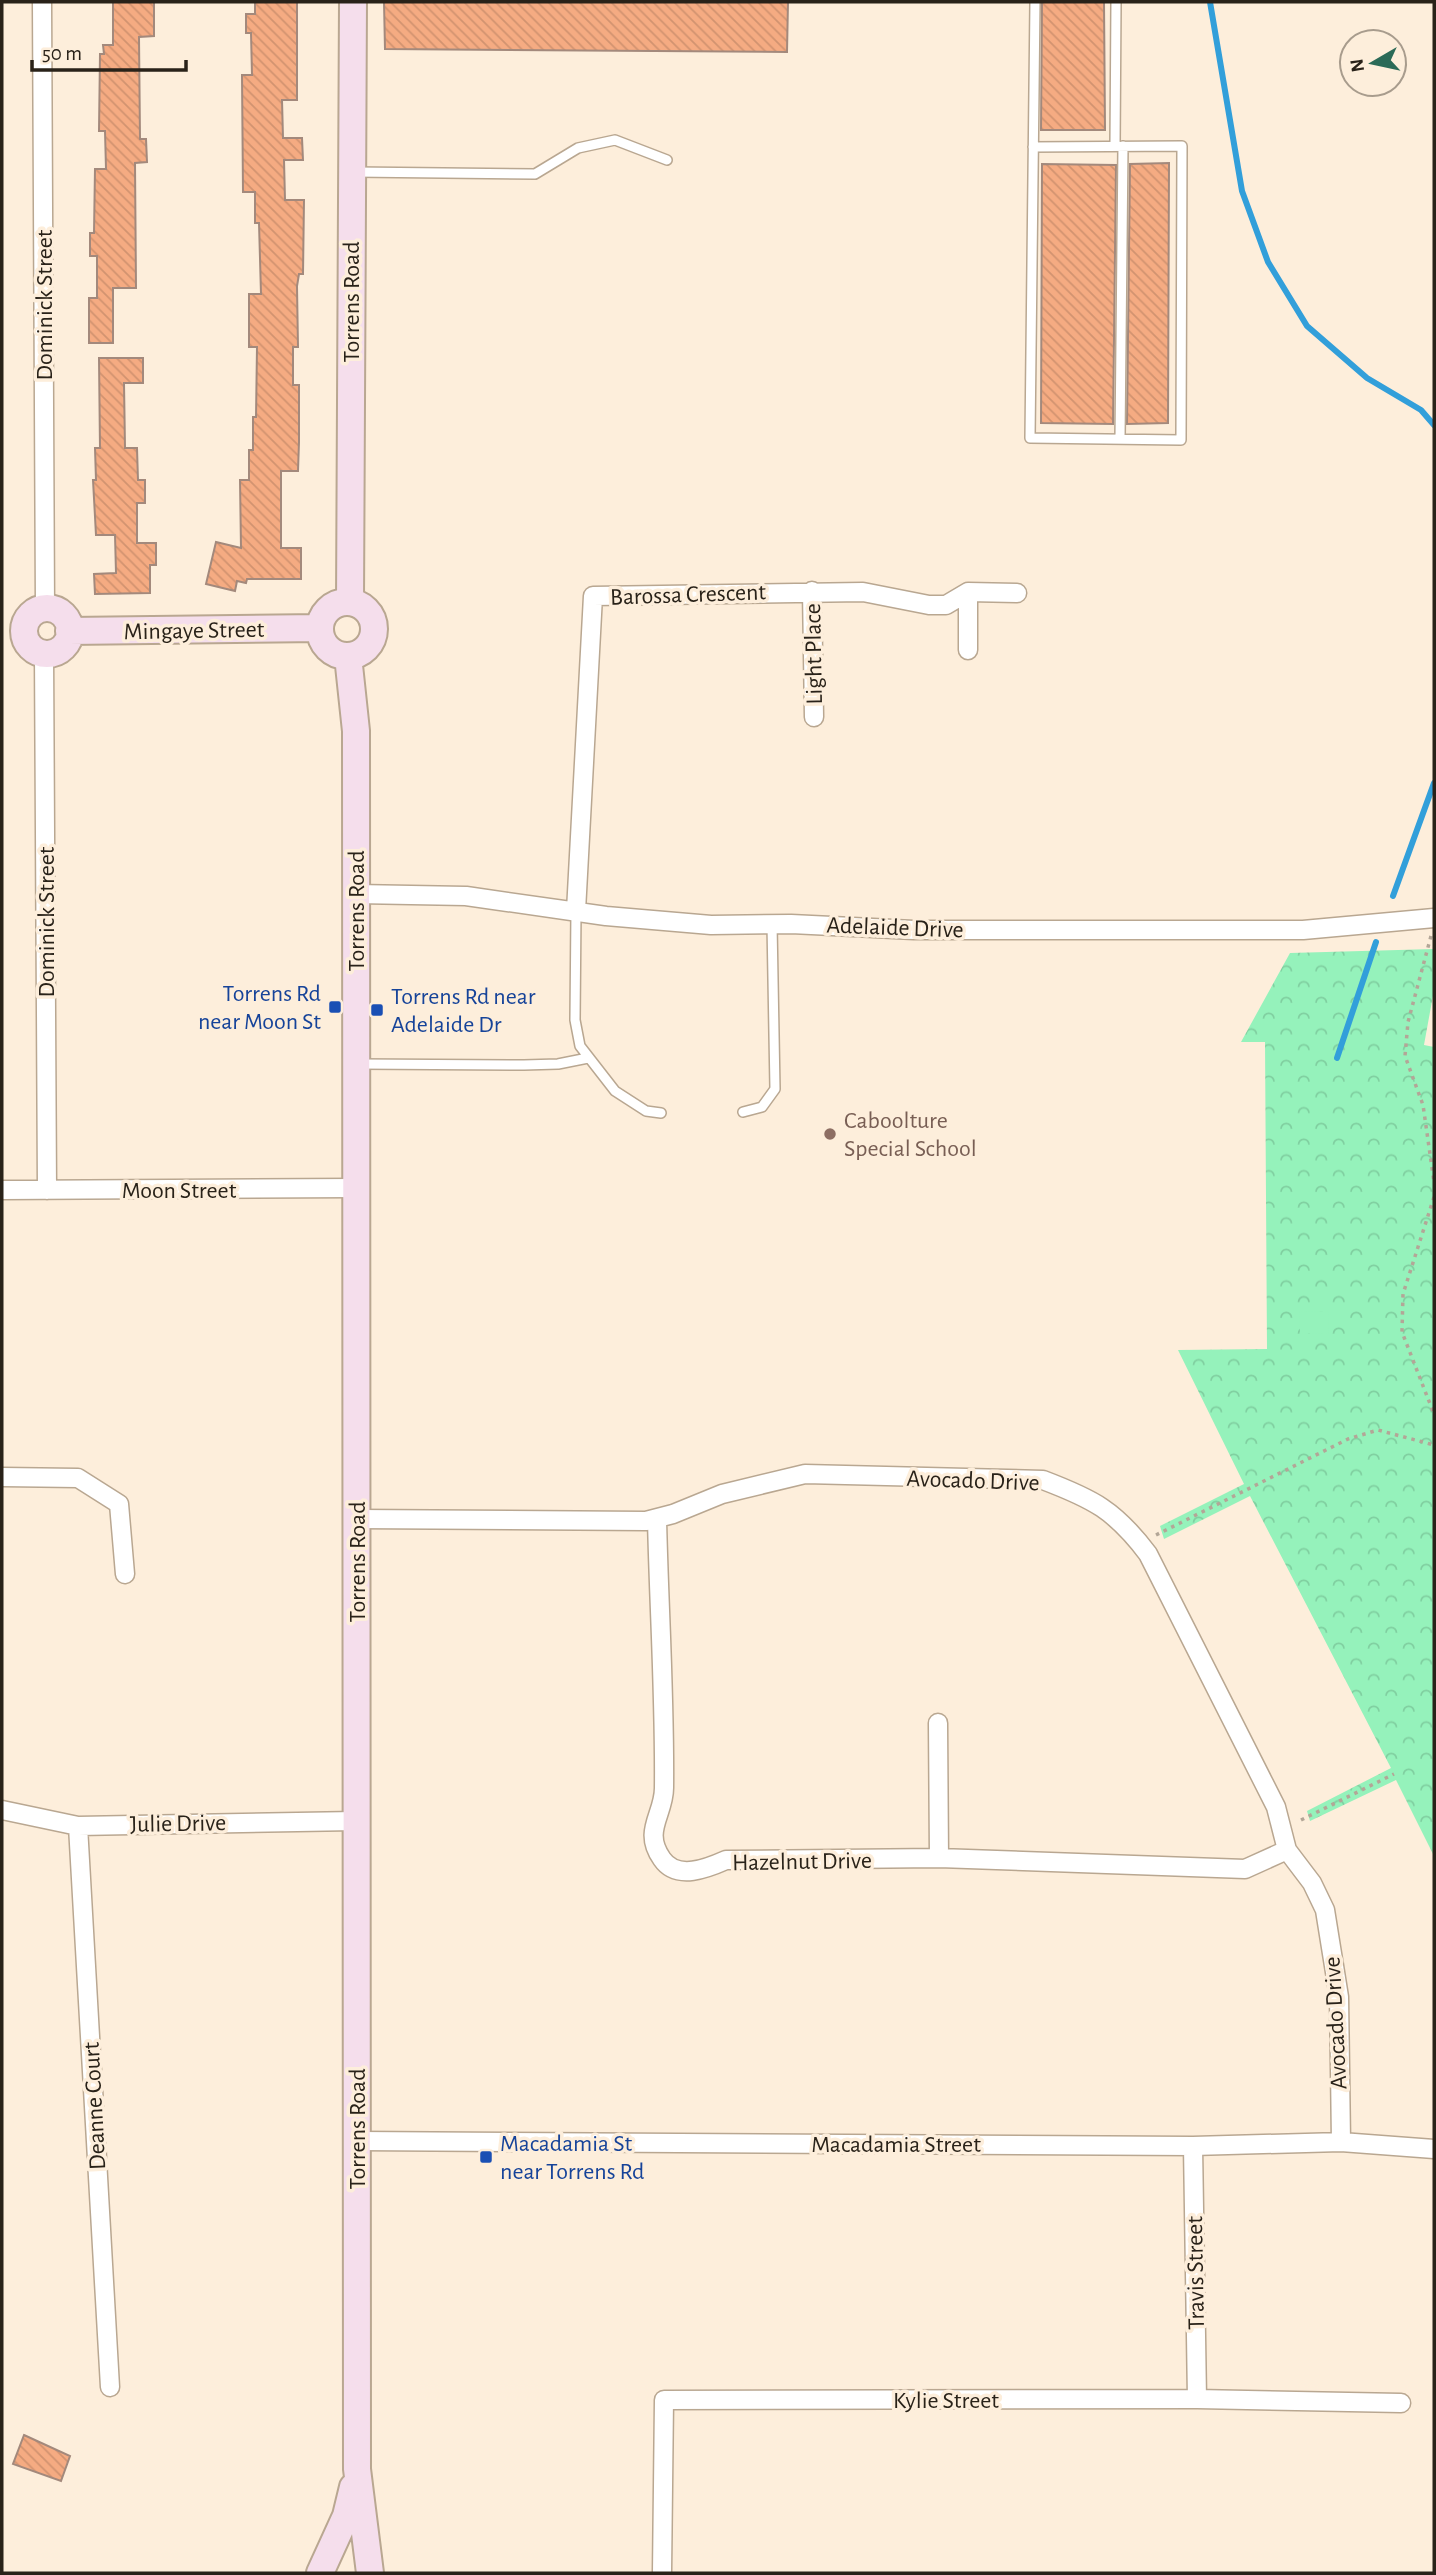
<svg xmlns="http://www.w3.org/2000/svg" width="1436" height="2575" font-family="'Alegreya Sans',sans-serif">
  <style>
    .forest { fill: url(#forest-crowns) }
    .pitch { fill: #95f2bb }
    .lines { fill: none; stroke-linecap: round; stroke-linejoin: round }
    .stream { stroke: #329fda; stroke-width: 6 }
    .building { fill: url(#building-back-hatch); stroke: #a3897c; stroke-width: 2 }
    .lane-casing { stroke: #b9a791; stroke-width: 12 }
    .street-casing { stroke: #b9a791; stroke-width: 21 }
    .secondary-casing { stroke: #b9a791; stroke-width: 30 }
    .path { stroke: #b3a697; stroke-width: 3.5; stroke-dasharray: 3.5 5; stroke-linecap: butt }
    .lane { stroke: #fff; stroke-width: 9 }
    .street { stroke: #fff; stroke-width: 18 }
    .secondary { stroke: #f5deec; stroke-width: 26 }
    .transit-dot { fill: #1a4fb4; stroke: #fdeedb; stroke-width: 2.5 }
    .education-dot { fill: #8d6e63; stroke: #fdeedb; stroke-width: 2.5 }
    .labels { text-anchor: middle; stroke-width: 7; stroke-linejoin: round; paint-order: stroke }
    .street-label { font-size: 24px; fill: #292219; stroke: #fdeedb }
    .transit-label { font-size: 24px; fill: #164399; stroke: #fdeedb; text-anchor: start }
    .education-label { font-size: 24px; fill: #785e54; stroke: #fdeedb; text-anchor: start }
  </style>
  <defs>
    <pattern id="forest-crowns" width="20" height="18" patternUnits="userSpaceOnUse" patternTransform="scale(1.75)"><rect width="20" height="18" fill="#95f2bb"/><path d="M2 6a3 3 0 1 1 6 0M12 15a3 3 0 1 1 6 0" fill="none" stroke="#80cfa0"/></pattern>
    <pattern id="building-back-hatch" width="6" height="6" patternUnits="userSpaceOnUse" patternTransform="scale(1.75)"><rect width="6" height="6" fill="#f5ab82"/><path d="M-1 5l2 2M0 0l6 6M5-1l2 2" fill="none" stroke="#d29370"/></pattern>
  </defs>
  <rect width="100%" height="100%" fill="#fdeedb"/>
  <path class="forest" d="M1434,949V990L1424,1045L1434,1047V1856L1396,1780L1310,1821L1307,1811L1391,1768L1250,1496L1164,1539L1160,1526L1244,1484L1178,1350L1267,1349L1265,1042H1241L1290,953Z"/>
  <path class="pitch" d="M1328,1311L1329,1333L1300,1334L1299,1312Z"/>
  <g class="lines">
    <path class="stream" d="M1210,2L1242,191L1268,262L1307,326L1367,378L1421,410L1434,425
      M1393,896L1434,783
      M1337,1058L1376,942"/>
  </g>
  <path class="building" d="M113,2H154V36L139,37L140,139H146L147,162L135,163L136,288H113V343H89V298H97V256H90V233H94L95,169H106L105,131H99L100,54H104L103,45H113Z
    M255,2H297V100H282L283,138H302L303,160H284L285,200H304L303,274H299L297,286L298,347H293V385H299V442L298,471H281V548H301V579H247L246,583L237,581L235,591L206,584L216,542L241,548L240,480H249V450H253V417H256L257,347H249V294H261L259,223H255V192H243L242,75H252L251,33H246V14H255Z
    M384,2H788L787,52L385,49Z
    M1042,2H1104L1105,130H1041Z
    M1169,163L1168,423L1127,424L1130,164Z
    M1042,164L1116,165L1113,424L1041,423Z
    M99,358H143V383H124L125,448H137L138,480H145V503H137V543H156V565H150V593L95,594L94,574L116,573L115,535H96L93,480H96L95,448H100Z
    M24,2435L70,2456L61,2481L13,2464Z"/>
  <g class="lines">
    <g class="lane-casing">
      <path id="lane" d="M1115,146L1116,2
        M1033,147L1182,146L1181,440L1030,438L1035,2
        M354,172L535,174L578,148L615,140L667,160
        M1120,439L1123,146
        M576,911L575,1020L580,1046L615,1091L646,1111L661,1113
        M359,1064L524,1065L558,1064L588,1058
        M743,1112L762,1107L775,1089L772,924"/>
    </g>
    <g class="street-casing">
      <path id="street" d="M42,2L45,608
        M812,591L814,717
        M968,592V650
        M44,654L47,1190
        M356,894L466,896L606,916L711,925L791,924L914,930H1303L1434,918
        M576,911L593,596L863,592L929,605H946L968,592L1017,593
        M2,1190L355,1188
        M2,1477L78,1478L119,1504L125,1574
        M357,1519L646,1521L673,1514L722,1494L805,1474L1043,1480C1093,1499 1115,1510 1148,1554L1276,1807L1287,1850L1312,1883L1325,1910L1339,1997L1341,2142
        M657,1519C659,1609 665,1698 664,1788C664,1815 642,1831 662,1859C677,1881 708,1868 726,1860L939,1858L1245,1869L1287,1850
        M938,1723L939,1858
        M2,1810L78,1826L355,1821
        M78,1826L110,2387
        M357,2141L1193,2146L1341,2142L1434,2149
        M1193,2146L1197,2399
        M662,2573L664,2400L1197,2399L1401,2403"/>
    </g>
    <g class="secondary-casing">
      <path id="secondary" d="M350,602L353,2
        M320 629a27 27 0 1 1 54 0a27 27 0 1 1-54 0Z
        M24 631a23 23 0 1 1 46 0a23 23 0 1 1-46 0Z
        M69,631L320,628
        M348,656L356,731L357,2469L370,2573
        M320,2573L346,2516L353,2487"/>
    </g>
    <path class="path" d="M1431,936L1408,1022L1405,1056L1423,1105L1434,1182
      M1434,1197L1403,1294L1402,1332L1434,1414
      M1156,1535L1348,1439L1378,1430L1434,1445
      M1301,1820L1394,1774"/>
    <use href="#lane" class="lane"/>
    <use href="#street" class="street"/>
    <use href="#secondary" class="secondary"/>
  </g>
  <g class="transit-dot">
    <rect x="328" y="1000" width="14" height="14" rx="3.5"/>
    <rect x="370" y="1003" width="14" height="14" rx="3.5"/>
    <rect x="479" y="2150" width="14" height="14" rx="3.5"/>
  </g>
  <circle class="education-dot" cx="830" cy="1134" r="7"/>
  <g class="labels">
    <g class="street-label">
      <text transform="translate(351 302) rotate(-90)" y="8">Torrens Road</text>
      <text transform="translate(44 305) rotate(-90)" y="8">Dominick Street</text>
      <text transform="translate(688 594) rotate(-2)" y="8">Barossa Crescent</text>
      <text transform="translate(194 630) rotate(-1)" y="8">Mingaye Street</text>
      <text transform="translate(813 654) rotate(-91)" y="8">Light Place</text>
      <text transform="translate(356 911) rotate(-90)" y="8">Torrens Road</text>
      <text transform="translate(46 922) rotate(-90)" y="8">Dominick Street</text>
      <text transform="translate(895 927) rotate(2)" y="8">Adelaide Drive</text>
      <text x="179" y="1198">Moon Street</text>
      <text transform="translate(973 1480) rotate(2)" y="8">Avocado Drive</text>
      <text transform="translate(357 1562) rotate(-90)" y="8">Torrens Road</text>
      <text transform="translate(178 1823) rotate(-1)" y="8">Julie Drive</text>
      <text transform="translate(802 1861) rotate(-1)" y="8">Hazelnut Drive</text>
      <text transform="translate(1335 2023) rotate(-93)" y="8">Avocado Drive</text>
      <text transform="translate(94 2106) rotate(-93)" y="8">Deanne Court</text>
      <text transform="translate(357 2129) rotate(-90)" y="8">Torrens Road</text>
      <text x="896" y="2152">Macadamia Street</text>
      <text transform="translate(1195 2273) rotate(-91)" y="8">Travis Street</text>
      <text x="946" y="2408">Kylie Street</text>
    </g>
    <g class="transit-label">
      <text x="321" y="1001" text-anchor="end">Torrens Rd<tspan x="321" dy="28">near Moon St</tspan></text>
      <text x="391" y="1004">Torrens Rd near<tspan x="391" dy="28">Adelaide Dr</tspan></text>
      <text x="500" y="2151">Macadamia St<tspan x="500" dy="28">near Torrens Rd</tspan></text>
    </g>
    <g class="education-label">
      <text x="844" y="1128">Caboolture<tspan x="844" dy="28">Special School</tspan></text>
    </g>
  </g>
  <rect width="1436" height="2575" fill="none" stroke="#292219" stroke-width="7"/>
  <g transform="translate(1373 63) rotate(261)"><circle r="33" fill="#fdeedb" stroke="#a89c8d" stroke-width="2"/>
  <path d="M0-5L12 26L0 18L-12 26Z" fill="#2b6a57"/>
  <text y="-10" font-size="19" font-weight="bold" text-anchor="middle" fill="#292219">N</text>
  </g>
  <path d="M32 60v10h154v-10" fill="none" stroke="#292219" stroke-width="3.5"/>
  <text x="42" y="60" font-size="21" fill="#292219" stroke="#fdeedb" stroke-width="5" paint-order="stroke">50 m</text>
</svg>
